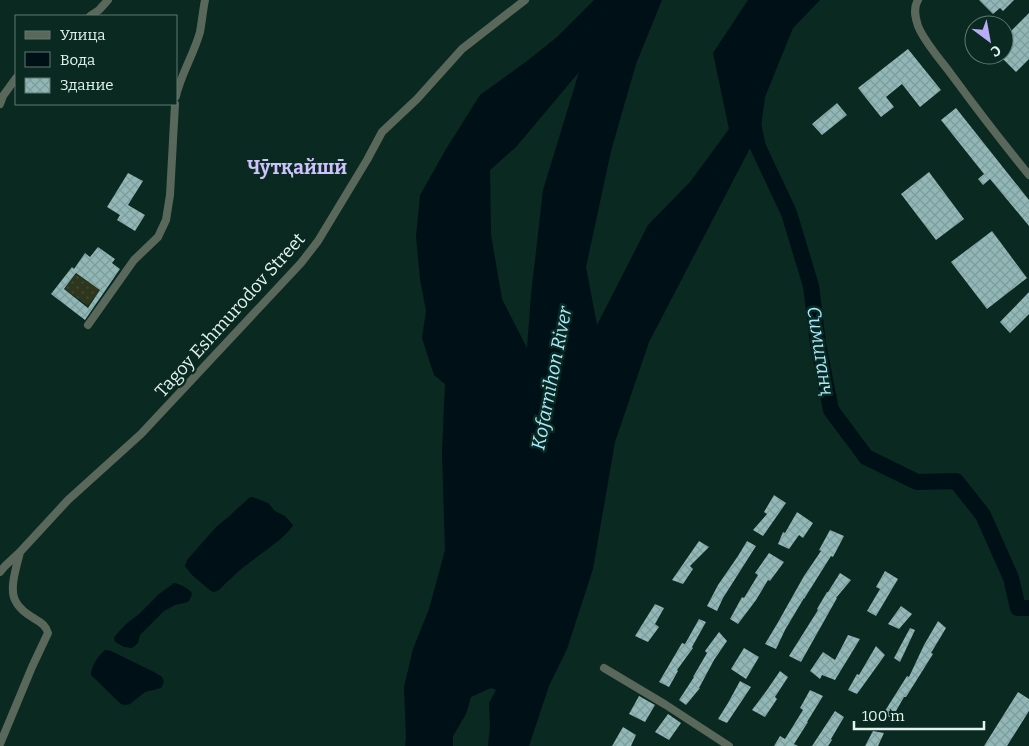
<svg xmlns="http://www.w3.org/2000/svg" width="1029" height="746" font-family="Bitter,serif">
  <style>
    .grass { fill: url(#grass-dots) }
    .water { fill: #001017; fill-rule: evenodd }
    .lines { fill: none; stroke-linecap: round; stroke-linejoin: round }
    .river { stroke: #001017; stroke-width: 16 }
    .building { fill: url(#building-cross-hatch); fill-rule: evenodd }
    .minor { stroke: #5a685c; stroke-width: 8 }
    .labels { text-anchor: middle; stroke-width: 5; stroke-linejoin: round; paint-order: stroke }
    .street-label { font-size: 18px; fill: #e2f4ee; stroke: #092921 }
    .neighbourhood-label { font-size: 19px; font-weight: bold; fill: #cec2fc; stroke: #092921 }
    .water-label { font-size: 19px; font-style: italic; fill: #aae9fe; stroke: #092921 }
  </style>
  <defs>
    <pattern id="grass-dots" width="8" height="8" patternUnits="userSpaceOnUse" patternTransform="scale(1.25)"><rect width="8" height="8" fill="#2e361d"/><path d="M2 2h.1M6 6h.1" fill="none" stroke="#424a33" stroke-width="1.8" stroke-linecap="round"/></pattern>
    <pattern id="building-cross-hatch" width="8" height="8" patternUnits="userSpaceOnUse" patternTransform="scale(1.25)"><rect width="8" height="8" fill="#91b7b7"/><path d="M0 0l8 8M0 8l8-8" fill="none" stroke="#7e9c9b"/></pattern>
  </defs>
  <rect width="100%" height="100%" fill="#092921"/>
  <path class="grass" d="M76,274L91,284L95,280L103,286L88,306L65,289Z"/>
  <path class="water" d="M594,0H662L636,64L611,151L586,267L597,325L648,225L690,182L729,129L713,53L748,0H820L793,28L765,97L761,127L649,342L615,442L593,569L567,649L549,686L529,746H488L490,726L489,703L496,690L491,688L471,697L466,714L453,736V746H405L406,738L404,687L413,649L429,609L445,550L442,452L445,384L434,375L422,338L426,311L420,279L416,236L420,195L446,149L480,95L527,61L557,37ZM579,72L543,190L531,295L527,348L502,299L491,235L490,170L516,147Z
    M250,497H253L268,503L275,511L285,516L293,525C286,538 257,556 245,566C236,573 227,582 219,590L214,592L211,591L192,575L185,566L187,560L216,527L226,519Z
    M174,583C180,584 188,588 192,593L191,597L188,602L175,605L164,611L140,635L138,643L132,648L124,647L115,642L114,637L125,625L139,614L159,594Z
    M105,650L111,651L156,673L162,677L164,682L161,688L145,692L130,704L126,705L121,704L91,675C91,666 98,656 105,650Z"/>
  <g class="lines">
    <path class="river" d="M754,115L753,124L758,147L789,213L811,286L818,344L831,410L866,457L917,482L956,481L983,515L1011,578L1018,608H1029"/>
  </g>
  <path class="building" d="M979,0H1014L1003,11L1000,8L993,14Z
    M1029,13V59L1016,72L999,55H1004V38Z
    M908,49L941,90L920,107L902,84L886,97L894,107L881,117L858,88Z
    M837,103L847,115L822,135L812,124Z
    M956,108L1029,200V226L990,179L983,185L978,179L984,174L941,120Z
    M929,172L964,219L936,240L901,194Z
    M128,173L143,181L128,205L145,215L135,231L117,220L120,215L107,207Z
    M992,231L1027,278L987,309L951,262Z
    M98,247L115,259L112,263L120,269L85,320L51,294L72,267L74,269L85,253L90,257ZM76,273L100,290L88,308L64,289Z
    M1029,292V314L1010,333L1000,322Z
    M774,495L786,503L763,536L753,530L767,514L764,512Z
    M797,512L813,523L803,538L799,535L789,549L778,544L783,532L785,533Z
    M830,530L844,536L833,557L831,556L804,599V598L785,630L776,649L765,644L777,624L804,576L821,551L819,550Z
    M699,541L709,547L690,566L693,569L683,584L672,580Z
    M747,541L756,546L723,598L717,611L707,606L718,585L738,556Z
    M769,553L784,562L770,581L768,580L756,600L738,624L730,619L742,597L744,598L758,575L755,573Z
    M885,571L898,579L876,616L867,611L880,589L876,587Z
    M840,573L851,580L836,598H837L801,662L789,656L818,610L817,609L827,592H828Z
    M655,604L664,608L655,624L659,627L648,642L635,636Z
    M901,606L912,614L899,629L888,624Z
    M699,619L706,622L692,647L693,648L677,670L678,671L669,687L659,682L682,643L685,644Z
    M938,621L946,628L931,653L933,654L906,697H904L892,718L883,714L907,676L909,677L924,645Z
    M910,628L915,630L900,662L894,658Z
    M719,632L727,641L714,660L699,688H700L686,705L679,700L694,677H693L707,653L705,651Z
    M848,635L860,639L835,680L822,675L820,679L810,671L823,652L835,660Z
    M876,646L885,655L857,694L848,690L857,674L859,675Z
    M744,648L759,657L746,679L731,669Z
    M780,671L788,677L775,697L777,699L765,717L752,710L767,690Z
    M740,681L751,687L727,723L718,719L728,703Z
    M810,690L823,696L807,722H808L794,744L798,746H774L780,736L785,739L803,710L800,708Z
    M1018,692L1029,699V711L1007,746H984Z
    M639,696L655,705L645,722L629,714Z
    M835,711L844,717L831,739L832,740L828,746H812Z
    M668,714L681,723L669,740L655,732Z
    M623,727L636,735L631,746H612Z
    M873,731L884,733L878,746H865Z"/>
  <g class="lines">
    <path class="minor" d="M918,0C913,8 915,17 918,26C925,43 940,59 951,74C976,108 1002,142 1029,175
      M90,16L99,10L108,0
      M176,96C181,74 194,54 200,32C202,21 203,10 205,0
      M0,104L3,96L16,78
      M88,325L134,260L158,237L166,220L170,195L175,104
      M0,572L5,566L20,552L68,500L141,434L301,263L318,241L367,160L382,132L417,99L462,49L525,0
      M604,668L666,705L729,746
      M0,744L32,667L48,633C46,626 42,623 35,619C27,614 19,609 15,600C9,588 17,565 20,552"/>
  </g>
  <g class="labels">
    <g class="street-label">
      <text transform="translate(230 315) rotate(-48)" y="6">Tagoy Eshmurodov Street</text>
    </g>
    <g class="neighbourhood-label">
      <text x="297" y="174">Чӯтқайшӣ</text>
    </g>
    <g class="water-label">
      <text transform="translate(821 351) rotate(81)" y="7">Симиганҷ</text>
      <text transform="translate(551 378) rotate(-79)" y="7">Kofarnihon River</text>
    </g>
  </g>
  <rect x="15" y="15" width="162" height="90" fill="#092921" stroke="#607a73"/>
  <rect x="25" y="31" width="25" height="8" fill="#5a685c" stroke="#607a73"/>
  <text x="60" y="40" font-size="15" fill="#e2f4ee">Улица</text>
  <rect x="25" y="52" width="25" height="15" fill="#001017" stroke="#607a73"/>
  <text x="60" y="65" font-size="15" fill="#e2f4ee">Вода</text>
  <rect x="25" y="78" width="25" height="15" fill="url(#building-cross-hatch)" stroke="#607a73"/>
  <text x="60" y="90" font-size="15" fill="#e2f4ee">Здание</text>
  <g transform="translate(989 40) rotate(148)"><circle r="24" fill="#092921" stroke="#607a73"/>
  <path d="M0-4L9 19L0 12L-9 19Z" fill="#bbaaf6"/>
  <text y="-8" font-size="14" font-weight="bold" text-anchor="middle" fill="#e2f4ee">С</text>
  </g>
  <path d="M854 721v8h130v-8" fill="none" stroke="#e2f4ee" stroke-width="2.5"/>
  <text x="862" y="721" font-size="15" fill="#e2f4ee" stroke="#092921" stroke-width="4" paint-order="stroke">100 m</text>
</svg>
